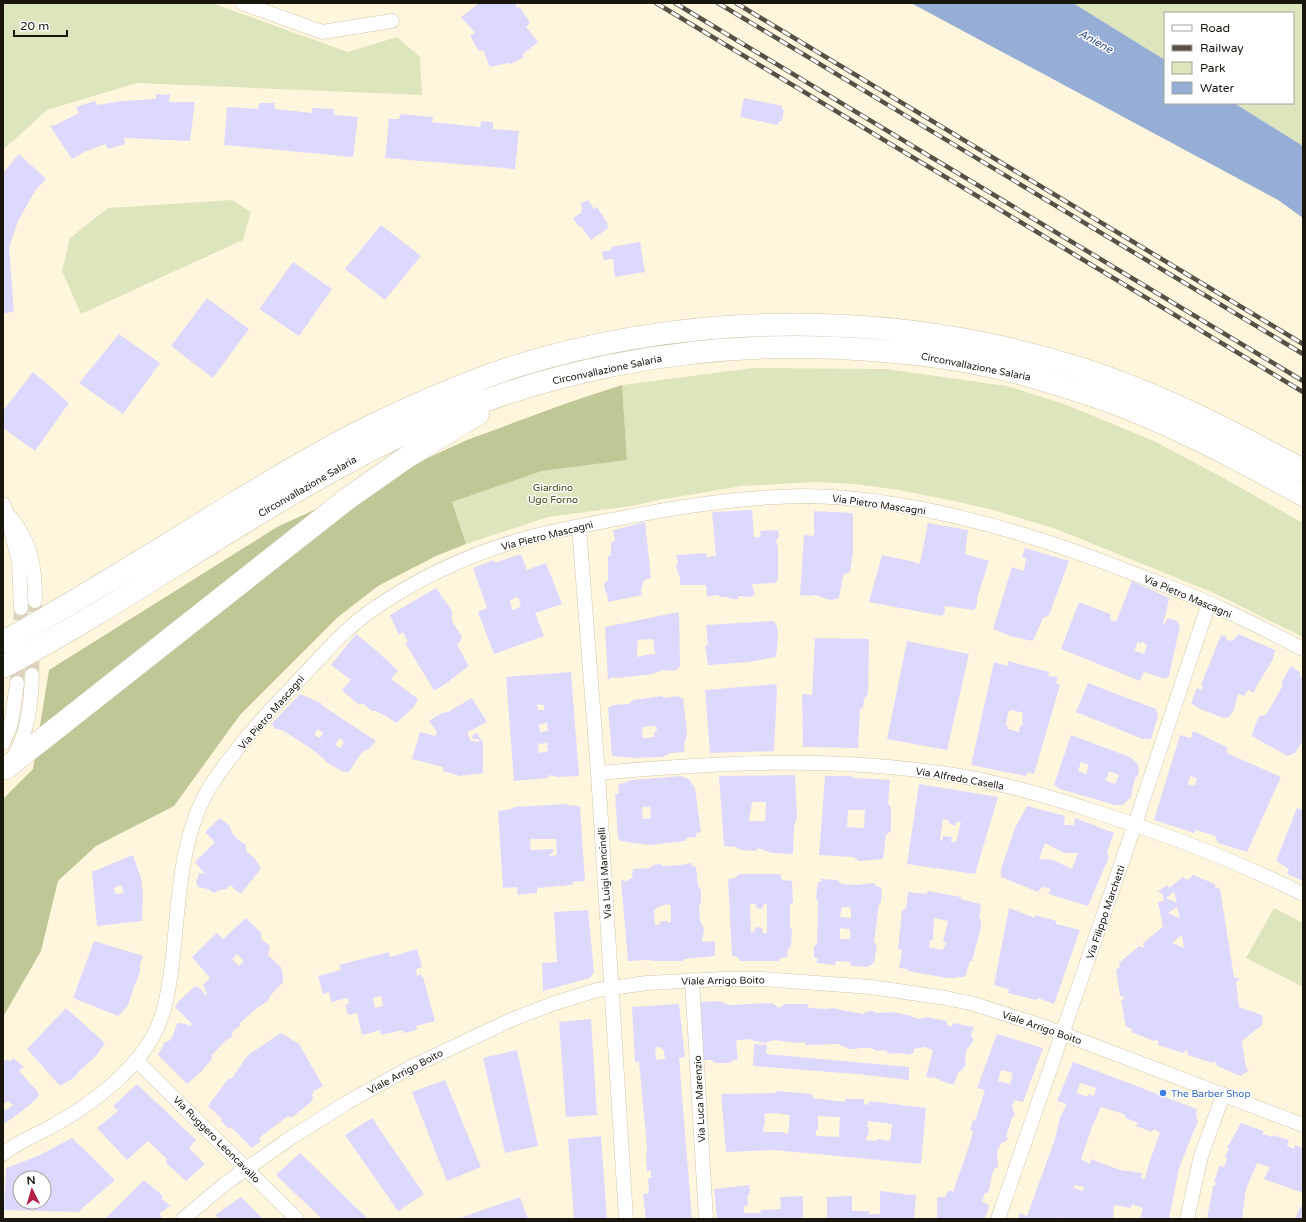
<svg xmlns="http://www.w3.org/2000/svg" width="1306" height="1222" font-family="'Varela Round',sans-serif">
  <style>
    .green { fill: #dde5bc }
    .forest { fill: #bfc797 }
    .water { fill: #96add6 }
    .building { fill: #ddd8fe; fill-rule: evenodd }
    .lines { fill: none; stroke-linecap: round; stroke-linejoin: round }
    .minor-tunnel { stroke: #dcd4be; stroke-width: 14; stroke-dasharray: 14 7; stroke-linecap: butt }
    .minor-casing { stroke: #cfc6ae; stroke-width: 15 }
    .trunk-casing { stroke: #cfc6ae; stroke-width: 23 }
    .minor { stroke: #fff; stroke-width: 14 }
    .trunk { stroke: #fff; stroke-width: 22 }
    .rail-casing { stroke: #565144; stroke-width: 4.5 }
    .rail { stroke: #fff; stroke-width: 3; stroke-dasharray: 9; stroke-linecap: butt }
    .shop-dot { fill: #3f7fe0; stroke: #fff; stroke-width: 1.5 }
    .labels { text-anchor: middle; stroke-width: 3; stroke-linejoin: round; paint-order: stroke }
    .street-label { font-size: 10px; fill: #19160d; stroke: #fff }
    .park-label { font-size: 10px; fill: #3c4209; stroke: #fff }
    .shop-label { font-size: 10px; fill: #366cbe; stroke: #fff; text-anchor: start }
    .water-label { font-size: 11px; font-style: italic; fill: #365489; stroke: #fff }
  </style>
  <rect width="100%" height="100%" fill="#fff6dd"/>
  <path class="green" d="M3,3H212L348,52L397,37L420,57L422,95L137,83L47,110L3,150Z
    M1073,3H1303V146L1234,103H1293V13H1165V60Z
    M232,200L251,212L243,240L81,314L62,271L70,238L108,208Z
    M753,368L886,369L1007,386L1064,404L1154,441L1218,475L1303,523V637L1214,593L1056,529L993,510L949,500L893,489L854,484L815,482L742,486L659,500L632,506L548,517L466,544L452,502L542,471L627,460L622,385Z
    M1274,908L1303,923V987L1246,958Z"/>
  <path class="forest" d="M622,385L627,460L542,471L452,502L466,544L436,556L378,586L338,617L240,715L174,806L96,846L58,881L41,951L3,1017V799L33,769L49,670L277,527L467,440L570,402Z"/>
  <path class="water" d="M911,3H1073L1165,60V103H1234L1303,146V218L1278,200Z"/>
  <path class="building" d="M479,3H515L517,8L520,7L530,23L526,27L538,42L523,54L524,57L511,64L508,63L490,67L483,50L479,51L470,36L475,33L461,17Z
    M156,94L170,95L169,102H195L190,141L124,138L125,144L108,149L105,144L84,152L72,159L50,126L55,125L79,113L76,107L95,101L97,105L122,101L156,99Z
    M744,98L782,106V109L784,110L782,121H779L778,125L740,117Z
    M259,103H274L275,109L312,113V108L334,109V115L358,117L353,157L224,145L227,107L258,109Z
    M400,114L433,117L432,122L480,127L481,121L493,122V129L519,131L515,169L385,158L389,119H399Z
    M19,154L46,179L35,191L18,221L9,248L14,311L3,314V173Z
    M588,200L594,209L597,207L608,224L607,225L608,228L591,240L581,226L579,227L573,218L582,212L581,210L583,208L580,204Z
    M381,225L421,256L385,300L345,269Z
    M640,242L645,272L615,277L613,259L604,260L602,252L611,250V247Z
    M293,262L332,289L299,336L259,309Z
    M207,298L249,329L213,378L171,346Z
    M119,334L160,363L123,414L79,383Z
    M33,372L69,403L35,451L3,428V411Z
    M752,510L754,537H761L760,531L778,530L779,536L776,541L778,547V580L775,583L753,584L752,586L755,594L751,597L738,596V599H730L728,597H721L718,595L707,597L706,585H680V577L676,567L678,563L676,555L706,553L707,557L716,556L712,512Z
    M814,511L852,513L853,516V552L850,572L844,574L843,577L839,598L832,600L826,599L816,595L809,596L800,595L804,535L814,536Z
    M645,522L651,578L644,580L641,590L642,595L608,602L607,593L605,591L604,583L608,580V556L611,555V542L615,541L613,530Z
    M928,523L968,530L965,554L989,561L977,598V604L974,610L944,606L945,612L942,616L869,602L882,555L915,562L917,564L920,563Z
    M1025,548L1069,561L1049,615L1043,618L1033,641L1013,637L993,629L1012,567L1024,571L1026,558L1022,557Z
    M521,554L527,570L546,563L562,604L535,613L544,636L494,654L478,612L487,608L473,568L494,560V563ZM518,597L521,607L512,610L510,600Z
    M1132,581L1169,598L1165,618L1163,622L1164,625L1168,618L1177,621L1180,626L1169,676L1166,679L1144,672L1140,681L1061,649L1079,602L1110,614L1111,615L1110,619L1116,622ZM1138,641L1139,644L1143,642L1147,645L1144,654L1133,650L1136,648L1137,642Z
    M436,588L452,611V621L462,637L461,640L457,645L469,666L441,687L434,690L405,643L408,642L403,632L399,635L390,615Z
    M679,612L680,666L678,669L674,671L663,670L652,674L618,678L613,677L608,680L605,627ZM653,639L655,654L645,655L637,657V651L638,647L637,640Z
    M774,621L777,626L778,638L776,657L748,662L708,665L705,646L708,645L706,625Z
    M356,634L377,651L398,671L391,679L418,699L414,707L396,723L386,716L383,715L376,711H372L362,703L359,705L342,690L351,680L331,665Z
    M1238,634L1275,650L1273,659L1256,687L1254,693L1248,690L1244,696L1238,694L1234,710L1229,717L1223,718L1198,708L1191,703L1197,688L1201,690L1203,686L1201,685L1221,635L1226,636L1227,640L1233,641Z
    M815,638L869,639L868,692L867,696L864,698L863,708L860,709L858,748L803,747L802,694L812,695Z
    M907,641L969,654L947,750L887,739Z
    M1008,661L1049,672L1048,676L1058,677L1056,683L1060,685L1034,774L1028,772L1026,776L971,765L994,662L1008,666ZM1012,710L1023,713L1022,721L1023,722L1022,726H1020L1019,732L1008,729L1009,727L1006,726L1008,712Z
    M1291,666L1301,673L1299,676L1303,677V740L1295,753L1287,756L1252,736L1254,728L1259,716L1266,715L1282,687V682Z
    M571,672L579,776L557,777L549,775L548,778L514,781L506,677ZM537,704L544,705V710H538ZM547,723L548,731L540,732L539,724ZM547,743L548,751L539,753L538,744Z
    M1088,683L1156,709L1158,715L1151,739H1143L1076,712Z
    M776,684L777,688L774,751L710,753L705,690Z
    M300,694L321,703L323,706L376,741L369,749L362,752L349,772H344L327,763L323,758L313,750L282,730L275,729L272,723ZM318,729L323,733L320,738L314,735ZM340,738L344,742L341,748L335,745Z
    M662,696L664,698L679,696L680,698H683L687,731L686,738L685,740L684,752L671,753L662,757L634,758L612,756L608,708L613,705L629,704L633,700ZM656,726L657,732H654V737L643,738L642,727Z
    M472,698L487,722L468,732V736L471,741H476L479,742V739H473L472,737L474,734L478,733L479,737L483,742V773L460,776L443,771V767L412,759L420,732L436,736L437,732L429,721L442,713L448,712Z
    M1193,731L1227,747V753L1281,777L1247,852L1218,843L1215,836L1196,830L1194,833L1154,820L1180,735L1191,738ZM1190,776L1197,778L1194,786L1188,784Z
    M1071,735L1130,757L1138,764L1139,774L1135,778L1131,797L1126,802L1122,805H1115L1060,789L1054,785ZM1081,762L1089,765L1086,774L1078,771ZM1108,771L1119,775L1115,784L1105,780L1108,776Z
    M795,775L797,817L794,827L793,854L771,853L758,848L756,851L741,850L735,847L724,846L719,776ZM752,802H766L765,821H749Z
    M681,776L690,780L692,784L695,788L701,832L696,833V837L687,838L685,841L649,845L620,841L618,837L615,794H619L618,785L632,780ZM642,807H650L651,818L643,819Z
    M825,776H850L855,778L890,780L888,803L891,808V831L886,835L883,859L859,861L853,857L819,855ZM848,810H865L864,828L847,827Z
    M919,784L998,797L975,874L907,864ZM943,819L948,820L949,823L955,826L956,822H961L956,842H951L952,837L943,836L942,840H940Z
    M566,804L569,806L574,805L580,807L585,881L573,882L572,885L537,888V893L518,895L517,887L503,888L498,811L511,809L514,807ZM530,839H556L557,855L550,856V854L553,853V849L531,850Z
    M1027,806L1065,816L1064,825H1074L1075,818L1114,833L1107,852L1109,857L1088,906L1048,894L1051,889L1042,887L1038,892L1001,877V869L1015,828ZM1045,843L1064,853H1078L1072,869L1053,860L1039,859Z
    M1297,808L1303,810V881L1287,874L1289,869L1276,861Z
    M220,818L230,826L232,833L238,840L246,845V851L254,858L261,868L242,893L237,892L231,885L226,889L220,890L214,893L208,889L198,887L196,882L199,873L205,874L195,862L215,842L205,832Z
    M133,855L141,878L143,895L142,921L97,926L92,872ZM121,885L124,893L115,894L114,888Z
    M692,863V866L696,867L698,886L701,890V903L699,905L700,920L704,929L702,942L715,941V956L684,959L682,961H656L648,960L628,961L621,880L626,881L632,878L633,869L650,868L653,865L660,864L663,866L680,865ZM668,904L671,906V922L668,923L667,921H663L660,922L659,925H655L654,910L658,907Z
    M739,874H780L782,880L792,881L793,902L790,904V927L792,930L791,946L788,949L787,957L781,958L778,961H740L738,957L732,956L728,879L735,878ZM750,904H755L756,908L760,909L762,908L764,904H767V933H763L762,928L758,927L755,929L754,932L751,933Z
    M1193,875L1215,884L1216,890V887L1220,889L1234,977L1240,979L1236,982L1239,1007L1262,1015L1263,1024L1242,1041L1246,1068L1249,1071L1240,1076L1217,1066L1215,1061L1212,1063L1188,1055L1187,1049L1183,1053L1158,1045V1039L1154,1041L1132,1032L1131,1028L1126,1027L1121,1001L1125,997L1120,996L1116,970L1120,967L1119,963L1139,946L1144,948L1143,943L1163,927L1158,902L1163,901V895L1158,891L1168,885L1169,888L1183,877L1187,880ZM1174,892L1177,903L1166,898ZM1177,907L1180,918L1168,913ZM1182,935L1184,948L1172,943Z
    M821,879L837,880L842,884L855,885L874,883L876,886L882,888L881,902L879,904L874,942L877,945L874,962L868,967L851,966L850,962L836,961L835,965L816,963L818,958H814V945H817L818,902L816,898L818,882H821ZM842,907H849L851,909V918L840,917ZM840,928L850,929V939H840Z
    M928,891L961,897V899L980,904L981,909L979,917L981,920V927L972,961H970L965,977H958L956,978H947L908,971L907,969L899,968L902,950L898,949L902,910L906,909L908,892L926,894ZM934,918L948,921L943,942L946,943L943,950L929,947L930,940H933Z
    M1009,908L1035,918V915L1056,921V924L1080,930L1054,1004L1038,998L1036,1000L1008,993L1009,989L994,985Z
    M588,910L594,972L590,978L543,991L542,963L557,962L554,912Z
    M246,918L261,933V939L270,946L268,955L281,967L283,976V982L270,996L268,1001L257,1008L240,1023V1026L233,1031L231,1038L226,1040L212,1055V1059L201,1072L187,1084L158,1055L165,1042L169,1041L173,1036L176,1026L178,1023L186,1024L190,1026L192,1024L175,1007L178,1002L195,986L202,990L206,996L207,994L203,985L210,978L192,957L217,933L223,939ZM237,954L244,961L239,966L232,959Z
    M94,941L143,956L140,964V972L131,995L130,1000L127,1007L118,1016L73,998Z
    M417,949L422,967L416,969L417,976L421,974L422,978L423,977L435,1021L416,1026L417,1030L404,1033L403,1030L381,1035L380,1030L362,1035L357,1013L348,1015L345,1005L349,1004L348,998L331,1002L329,992L323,994L318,976L341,970L339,965L389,952L390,957ZM381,996L383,1006L375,1008L373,998Z
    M719,1001L729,1005L772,1003L779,1008L785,1004H807L809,1008L826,1009L834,1008L841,1010L864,1014L865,1012L872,1011L877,1013L892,1012L908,1015L918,1019L926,1017L947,1021V1025L952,1027L953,1023L974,1027L971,1035L973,1040L972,1043L967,1049L965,1056L966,1064L963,1069L958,1073L954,1084H950L935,1078L926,1077L933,1050L924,1047L914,1049V1052L910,1055L900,1053L890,1054L885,1050L877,1051L871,1048H859L856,1049H849L838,1044L805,1045V1042L797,1043L774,1040L765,1043L759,1042L757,1041H754L750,1039L739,1040H737L736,1044L738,1059L732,1061L730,1063H715L711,1060H703L702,1033L700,1031V1002Z
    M679,1004L685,1057L679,1058L692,1219H646L643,1194L649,1193L648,1178H651V1171H647L646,1159L647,1147L639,1061L635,1062L632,1007ZM657,1047H660L664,1051L665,1059L656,1060L655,1050Z
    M66,1008L105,1043L96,1056L79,1071L75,1077L60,1086L27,1049Z
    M591,1019L597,1115L566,1117L559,1022Z
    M281,1033L299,1044L323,1086L314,1091L312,1095L313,1098L310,1103L291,1118L288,1116L259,1138L261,1141L252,1148L231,1127L229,1129L221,1121L222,1119L208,1106L228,1079L232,1078L248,1055Z
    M997,1034L1043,1048L1023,1102L1015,1100L1012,1106L1015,1115L1012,1118L1006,1136L1008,1138L1005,1142L1001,1143L997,1151L998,1167L995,1168L992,1175L989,1190L987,1193H985L982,1202L988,1204L989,1208L984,1219H937V1197H945L949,1190L953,1192L970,1143L973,1131L970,1130L973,1120L975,1121L985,1090L977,1088ZM1001,1070L1013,1073L1010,1084L998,1081Z
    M754,1044L767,1045L766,1054L909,1067V1080L857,1074L753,1066Z
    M517,1050L538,1146L505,1153L483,1058Z
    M13,1058L24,1067L19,1071L37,1091L39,1096L27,1107L10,1120L3,1124V1107L6,1110L13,1105L8,1101L3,1104V1062L7,1059L10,1061Z
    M1073,1062L1197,1109L1196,1116L1198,1121L1179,1168L1169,1219H1140L1143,1208L1132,1204L1131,1208L1114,1205L1113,1219H1060L1056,1217V1219H1018L1020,1213L1027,1216L1055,1139L1060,1117L1067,1104L1057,1101ZM1080,1083L1096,1088L1094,1096L1089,1094L1087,1097L1077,1093ZM1101,1107L1124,1114L1126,1118L1138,1123L1136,1126L1152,1132L1154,1129L1160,1133L1149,1163L1145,1179L1141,1178L1142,1173L1120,1170L1091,1159L1090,1164L1081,1159L1092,1127ZM1075,1185L1084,1187L1083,1191L1073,1188Z
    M445,1080L481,1167L447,1181L412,1092Z
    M137,1084L196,1140L189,1148L205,1164L186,1181L166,1163L167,1159L148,1141L127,1160L97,1128L118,1111L113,1106Z
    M777,1091L812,1094L813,1098L845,1102V1099H864V1104L868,1105L869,1101L926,1108L921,1164L774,1150L726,1152L721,1094L775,1093ZM774,1113L790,1115L788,1134L781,1132H763L765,1121L764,1114ZM818,1116L840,1117L839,1137L816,1136V1130H818ZM868,1121L892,1124L890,1141L877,1139V1141L866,1140L867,1136H868L869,1127H867Z
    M372,1118L424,1194L398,1211L345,1135Z
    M1241,1123L1264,1131L1262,1134L1272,1137L1273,1135L1289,1140L1287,1146L1294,1149L1295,1145L1303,1148V1193L1264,1179L1270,1167L1257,1163L1246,1189L1242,1219H1207L1213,1186L1215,1185L1217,1183H1214L1217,1173L1220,1165L1224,1168L1227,1158L1225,1156L1229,1149L1227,1148Z
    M601,1136L607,1219H574L568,1139Z
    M72,1138L115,1180L78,1212L4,1210L6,1168L38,1156ZM20,1178H44V1202H20Z
    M300,1153L368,1219H322L276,1175Z
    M144,1180L163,1196L161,1198L170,1206L159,1214L162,1216L159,1219H105Z
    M749,1185L750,1190L749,1195L747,1196L748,1205L744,1206V1213H761L760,1210L781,1209L780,1197L803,1196V1219H717L714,1189Z
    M880,1191L912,1195L914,1194L916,1196L914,1219H827V1197L852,1196V1211H869V1214H880Z
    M241,1197L263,1219H219L215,1215Z
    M520,1197L528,1219H457Z
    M1301,1206L1303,1207V1219H1295Z"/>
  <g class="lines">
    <path class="minor-tunnel" d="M32,675L35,601
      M17,683L21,608"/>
    <g class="minor-casing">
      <path id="minor" d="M242,3L322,32L392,21
        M3,504L7,513L19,563L21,608
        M11,518C32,544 35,569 35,601
        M579,527L598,773L626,1219
        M3,743L11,724L17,683
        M13,758C28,733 31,704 32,675
        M598,773C711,763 827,756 940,773C993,780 1045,795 1096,812C1167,834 1236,861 1303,894
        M692,980L706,1219
        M136,1060L297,1219
        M3,1154C18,1141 37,1135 54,1125C85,1108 116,1085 139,1057C165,1025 168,995 173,956C179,899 180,835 211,785C235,748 266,714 297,682C320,658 342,632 369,612C415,580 467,555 520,540C555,530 591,524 627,517C682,506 746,497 802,496C832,496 863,499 893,504C977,517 1057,543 1135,574C1163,585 1193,595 1220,608C1248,621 1276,635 1303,649
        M183,1219L226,1183L292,1137L348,1102L413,1066L513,1019L555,1003L597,990L647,983L723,979H762L871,987L946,998L974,1004L1045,1027L1303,1125
        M998,1219L1135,824L1209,603
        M1187,1219L1201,1156L1223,1095"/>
    </g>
    <g class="trunk-casing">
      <path id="trunk" d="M3,642C81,599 156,551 233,504C273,480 313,455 355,434C405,409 457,386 510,368C693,310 896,310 1079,368C1158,393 1231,431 1303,470
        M3,667C128,601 242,517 367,452C522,371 698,336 872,350C928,354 985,362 1039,379C1070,388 1102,398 1132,410C1191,434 1247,464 1303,495
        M6,768L347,499L407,457L478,414"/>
    </g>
    <use href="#minor" class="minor"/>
    <use href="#trunk" class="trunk"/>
    <g class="rail-casing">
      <path id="rail" d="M656,3L1303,392
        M675,3L1303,381
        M718,3L1303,354
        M736,3L1303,344"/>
    </g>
    <use href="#rail" class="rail"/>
  </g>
  <circle class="shop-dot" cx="1163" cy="1093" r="4"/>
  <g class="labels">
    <g class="street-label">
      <text transform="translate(976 366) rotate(11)" y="4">Circonvallazione Salaria</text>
      <text transform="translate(607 369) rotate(-12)" y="4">Circonvallazione Salaria</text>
      <text transform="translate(307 486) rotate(-30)" y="4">Circonvallazione Salaria</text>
      <text transform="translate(879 504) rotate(8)" y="4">Via Pietro Mascagni</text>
      <text transform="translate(547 535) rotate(-14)" y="4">Via Pietro Mascagni</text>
      <text transform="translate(1188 596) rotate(23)" y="4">Via Pietro Mascagni</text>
      <text transform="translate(271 712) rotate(-49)" y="4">Via Pietro Mascagni</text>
      <text transform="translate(960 778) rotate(10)" y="4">Via Alfredo Casella</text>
      <text transform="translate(604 873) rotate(-94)" y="4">Via Luigi Mancinelli</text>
      <text transform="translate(1105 912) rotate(-71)" y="4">Via Filippo Marchetti</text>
      <text transform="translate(723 980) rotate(-1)" y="4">Viale Arrigo Boito</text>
      <text transform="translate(1042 1027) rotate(19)" y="4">Viale Arrigo Boito</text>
      <text transform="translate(405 1071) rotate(-28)" y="4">Viale Arrigo Boito</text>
      <text transform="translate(699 1099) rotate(-93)" y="4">Via Luca Marenzio</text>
      <text transform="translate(217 1139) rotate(45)" y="4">Via Ruggero Leoncavallo</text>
    </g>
    <g class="park-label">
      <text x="553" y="491">Giardino<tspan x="553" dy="12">Ugo Forno</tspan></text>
    </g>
    <g class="shop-label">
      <text x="1171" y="1097">The Barber Shop</text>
    </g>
    <g class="water-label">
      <text transform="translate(1096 41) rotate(29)" y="4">Aniene</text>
    </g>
  </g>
  <rect width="1306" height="1222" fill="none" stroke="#19160d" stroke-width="8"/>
  <rect x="1164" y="12" width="130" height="92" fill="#ffffff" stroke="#a3a29e"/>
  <rect x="1172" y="25" width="20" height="6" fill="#ffffff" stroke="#a3a29e"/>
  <text x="1200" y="32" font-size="12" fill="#19160d">Road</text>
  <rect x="1172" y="45" width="20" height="6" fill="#565144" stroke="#a3a29e"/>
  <text x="1200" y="52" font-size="12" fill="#19160d">Railway</text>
  <rect x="1172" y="62" width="20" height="12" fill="#dde5bc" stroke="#a3a29e"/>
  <text x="1200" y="72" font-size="12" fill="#19160d">Park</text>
  <rect x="1172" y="82" width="20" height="12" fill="#96add6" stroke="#a3a29e"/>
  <text x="1200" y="92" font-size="12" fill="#19160d">Water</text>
  <g transform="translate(32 1190) rotate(355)"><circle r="19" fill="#ffffff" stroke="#a3a29e"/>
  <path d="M0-3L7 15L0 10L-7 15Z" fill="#b32149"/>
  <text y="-6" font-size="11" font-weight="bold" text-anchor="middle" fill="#19160d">N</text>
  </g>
  <path d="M14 30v6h53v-6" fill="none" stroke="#19160d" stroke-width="2"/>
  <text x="20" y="30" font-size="12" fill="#19160d" stroke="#ffffff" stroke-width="3" paint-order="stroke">20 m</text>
</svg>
